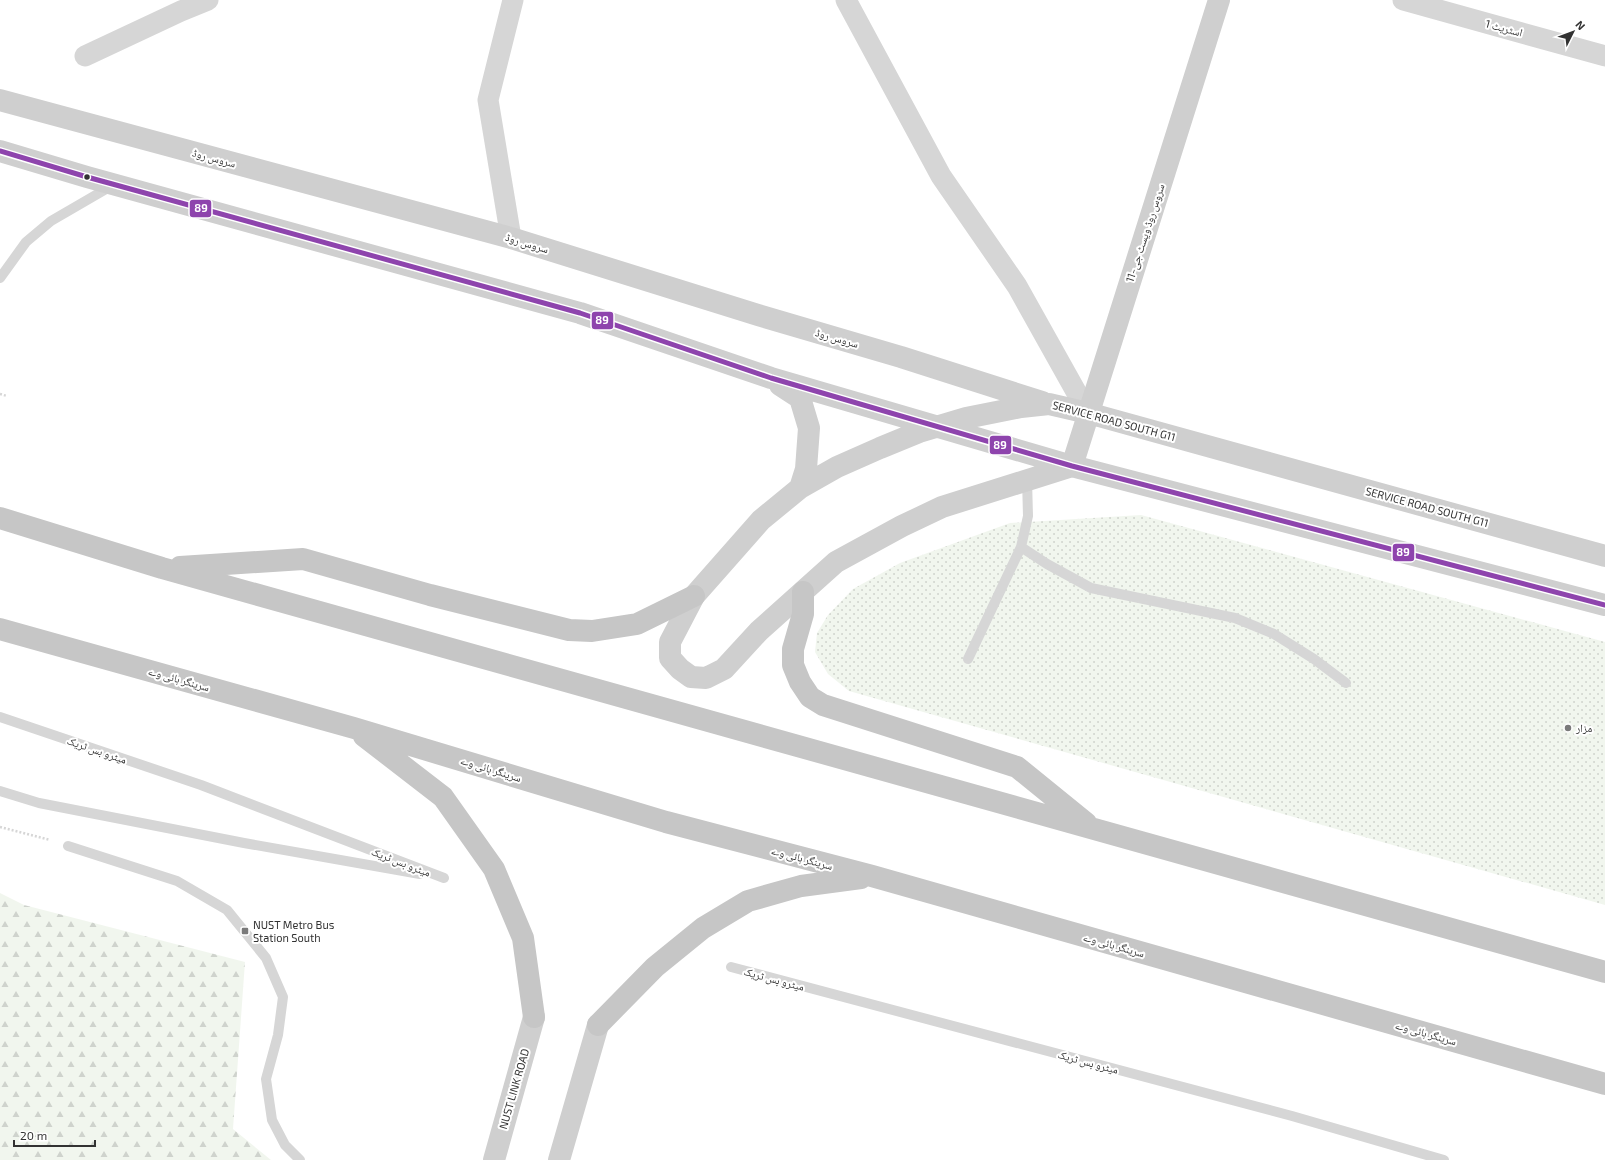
<svg xmlns="http://www.w3.org/2000/svg" width="1605" height="1160" font-family="'Exo 2','Noto Naskh Arabic',sans-serif">
  <style>
    .grass { fill: url(#grass-dots) }
    .forest { fill: url(#forest-firs) }
    .lines { fill: none; stroke-linecap: round; stroke-linejoin: round }
    .path { stroke: #d6d6d6; stroke-width: 2.5; stroke-dasharray: 2 2; stroke-linecap: butt }
    .service { stroke: #d6d6d6; stroke-width: 10 }
    .minor { stroke: #d6d6d6; stroke-width: 21 }
    .secondary { stroke: #cfcfcf; stroke-width: 22 }
    .trunk { stroke: #c6c6c6; stroke-width: 22 }
    .bus-1-casing { stroke: #fff; stroke-width: 8 }
    .bus-1 { stroke: #8e44ad; stroke-width: 5 }
    .bus-dot { fill: #323232; stroke: #fff; stroke-width: 1.5 }
    .poi-dot { fill: #7a7a7a; stroke: #fff; stroke-width: 1.5 }
    .labels { text-anchor: middle; stroke-width: 4; stroke-linejoin: round; paint-order: stroke }
    .street-label { font-size: 11px; fill: #323232; stroke: #fff }
    .poi-label { font-size: 11px; fill: #323232; stroke: #fff; text-anchor: start }
    .line-badge { stroke: #fff; stroke-width: 1.5 }
    .badge-label { font-size: 11px; text-anchor: middle; font-weight: bold; fill: #fff }
  </style>
  <defs>
    <pattern id="grass-dots" width="8" height="8" patternUnits="userSpaceOnUse"><rect width="8" height="8" fill="#f1f6ee"/><path d="M2 2h.1M6 6h.1" fill="none" stroke="#cfd3cd" stroke-width="1.8" stroke-linecap="round"/></pattern>
    <pattern id="forest-firs" width="22" height="20" patternUnits="userSpaceOnUse"><rect width="22" height="20" fill="#f1f6ee"/><path d="M5 1l3.5 6h-7zM16 11l3.5 6h-7z" fill="#cfd3cd"/></pattern>
  </defs>
  <rect width="100%" height="100%" fill="#fff"/>
  <path class="grass" d="M1141,515L1605,642V905L849,691L828,674L815,652L817,633L828,615L853,589L900,563L1010,523Z"/>
  <path class="forest" d="M0,893L24,905L245,962L233,1129L271,1160H0Z"/>
  <g class="lines">
    <path class="path" d="M0,394L7,396
      M0,827L50,840"/>
    <path class="service" d="M0,278L26,242L51,221L113,185
      M1021,547L1047,564L1091,588L1235,618L1274,634L1314,659L1346,683
      M968,659L1021,547L1028,516L1027,479
      M0,717L201,785L444,878
      M0,791L39,803L244,843L420,874
      M68,846L177,881L227,910L266,958L283,997L278,1035L266,1079L272,1120L285,1145L300,1160
      M731,967L1292,1116L1444,1160"/>
    <path class="minor" d="M846,0L941,176L1017,286L1088,413
      M1403,0L1605,56
      M85,56L181,11L208,0
      M511,238L488,100L513,0"/>
    <path class="secondary" d="M0,100L511,238L758,315L901,357L1042,402
      M0,151L87,177L580,313L771,378L1072,466L1605,605
      M780,385L800,398L809,428L806,469L800,488
      M1072,466L942,507L902,526L836,562L759,631L724,669L706,678L691,677L680,669L670,658V642L694,596L761,520L800,488L837,467L880,448L919,432L966,418L1021,407L1049,404L1088,413L1605,556
      M1072,466L1219,0
      M494,1160L534,1017
      M559,1160L598,1025"/>
    <path class="trunk" d="M0,518L162,568L1605,972
      M180,567L303,559L430,595L569,630L592,631L637,624L694,596
      M803,592V614L793,649V665L800,682L810,697L823,705L1017,767L1086,823
      M0,629L354,728L666,822L872,876L1605,1084
      M364,736L443,797L494,869L523,938L534,1017
      M598,1025L655,967L703,928L748,901L801,886L861,878"/>
    <g class="bus-1-casing">
      <path id="bus-1" d="M0,151L87,177L580,313L771,378L1072,466L1605,605"/>
    </g>
    <use href="#bus-1" class="bus-1"/>
  </g>
  <circle class="bus-dot" cx="87" cy="177" r="3.5"/>
  <g class="poi-dot">
    <circle cx="1568" cy="728" r="4"/>
    <rect x="241" y="927" width="8" height="8" rx="2"/>
  </g>
  <g class="labels">
    <g class="street-label">
      <text transform="translate(1504 28) rotate(15)" y="4">اسٹریٹ 1</text>
      <text transform="translate(214 158) rotate(15)" y="4">سروس روڈ</text>
      <text transform="translate(1145 233) rotate(-72)" y="4">سروس روڈ ویسٹ جی-11</text>
      <text transform="translate(527 243) rotate(17)" y="4">سروس روڈ</text>
      <text transform="translate(837 338) rotate(16)" y="4">سروس روڈ</text>
      <text transform="translate(1114 421) rotate(15)" y="4">SERVICE ROAD SOUTH G11</text>
      <text transform="translate(1427 507) rotate(15)" y="4">SERVICE ROAD SOUTH G11</text>
      <text transform="translate(179 679) rotate(16)" y="4">سرینگر ہائی وے</text>
      <text transform="translate(97 750) rotate(19)" y="4">میٹرو بس ٹریک</text>
      <text transform="translate(491 769) rotate(17)" y="4">سرینگر ہائی وے</text>
      <text transform="translate(802 858) rotate(15)" y="4">سرینگر ہائی وے</text>
      <text transform="translate(401 862) rotate(21)" y="4">میٹرو بس ٹریک</text>
      <text transform="translate(1114 945) rotate(16)" y="4">سرینگر ہائی وے</text>
      <text transform="translate(774 979) rotate(15)" y="4">میٹرو بس ٹریک</text>
      <text transform="translate(1426 1033) rotate(16)" y="4">سرینگر ہائی وے</text>
      <text transform="translate(1088 1062) rotate(15)" y="4">میٹرو بس ٹریک</text>
      <text transform="translate(514 1089) rotate(-74)" y="4">NUST LINK ROAD</text>
    </g>
    <g class="poi-label">
      <text x="1576" y="732">مزار</text>
      <text x="253" y="929">NUST Metro Bus<tspan x="253" dy="13">Station South</tspan></text>
    </g>
  </g>
  <g class="line-badge">
    <rect x="189" y="199" width="23" height="19" rx="4" fill="#8e44ad"/>
    <rect x="591" y="311" width="23" height="19" rx="4" fill="#8e44ad"/>
    <rect x="989" y="435" width="23" height="20" rx="4" fill="#8e44ad"/>
    <rect x="1392" y="543" width="23" height="19" rx="4" fill="#8e44ad"/>
  </g>
  <g class="badge-label">
    <text x="201" y="212">89</text>
    <text x="602" y="324">89</text>
    <text x="1000" y="449">89</text>
    <text x="1403" y="556">89</text>
  </g>
  <g transform="translate(1573 32) rotate(48)" stroke="#ffffff" stroke-width="3" paint-order="stroke">
  <path d="M0-3L7 15L0 10L-7 15Z" fill="#323232"/>
  <text y="-6" font-size="11" font-weight="bold" text-anchor="middle" fill="#323232">N</text>
  </g>
  <path d="M14 1140v6h81v-6" fill="none" stroke="#323232" stroke-width="2"/>
  <text x="20" y="1140" font-size="12" fill="#323232" stroke="#ffffff" stroke-width="3" paint-order="stroke">20 m</text>
</svg>
